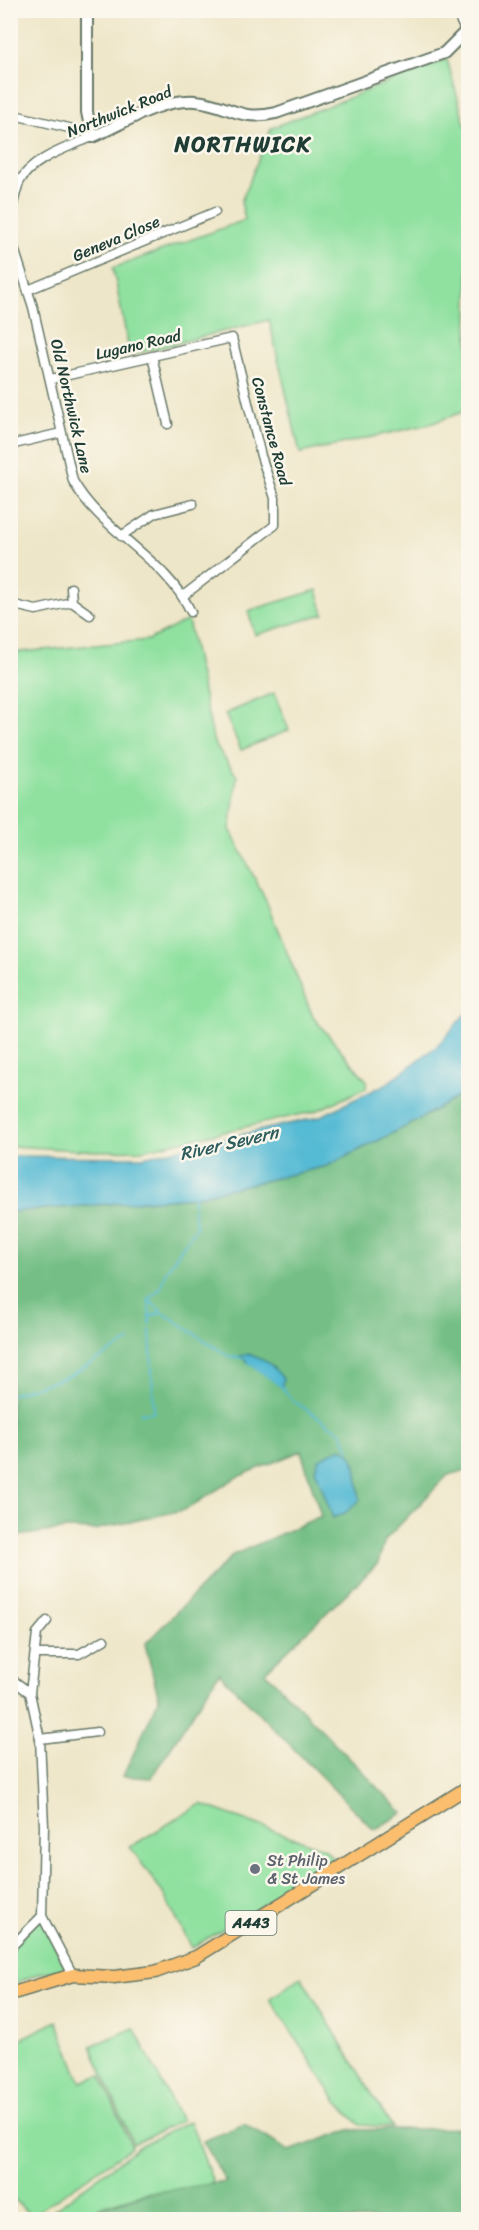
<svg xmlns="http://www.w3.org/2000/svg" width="479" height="2230" font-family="Sriracha,sans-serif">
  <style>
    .green { fill: #90e1a0; stroke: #588f6a; stroke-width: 1.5 }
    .forest { fill: #74bf86; stroke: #4a7e5d; stroke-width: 1.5 }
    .water { fill: #55bad4; stroke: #3a7c84; stroke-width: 1.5 }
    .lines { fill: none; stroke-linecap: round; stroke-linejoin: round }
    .stream { stroke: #55bad4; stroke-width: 2 }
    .minor-casing { stroke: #677868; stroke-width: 11 }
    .tertiary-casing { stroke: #677868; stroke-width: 14 }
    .primary-casing { stroke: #677868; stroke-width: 15 }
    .minor { stroke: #fff; stroke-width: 8 }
    .tertiary { stroke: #fff; stroke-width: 10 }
    .primary { stroke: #fabe6e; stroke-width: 12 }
    .worship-dot { fill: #6b7280; stroke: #fbf7ec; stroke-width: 2 }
    .labels { text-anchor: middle; stroke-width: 5; stroke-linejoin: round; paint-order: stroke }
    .shield { fill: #fbf7ec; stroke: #61756b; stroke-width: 1.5 }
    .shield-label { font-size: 15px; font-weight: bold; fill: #1f3d34 }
    .street-label { font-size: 16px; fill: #1f3d34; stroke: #fbf7ec }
    .worship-label { font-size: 16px; fill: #5b616d; stroke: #fbf7ec; text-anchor: start }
    .water-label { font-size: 18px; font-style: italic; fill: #2c5c5c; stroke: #fbf7ec }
    .district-label { font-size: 22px; font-weight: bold; letter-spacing: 1.5px; fill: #1f3d34; stroke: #fbf7ec }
  </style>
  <rect width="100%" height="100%" fill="#fbf7ec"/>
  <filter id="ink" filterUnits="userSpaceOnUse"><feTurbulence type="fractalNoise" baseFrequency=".0167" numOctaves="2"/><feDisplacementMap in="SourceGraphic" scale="12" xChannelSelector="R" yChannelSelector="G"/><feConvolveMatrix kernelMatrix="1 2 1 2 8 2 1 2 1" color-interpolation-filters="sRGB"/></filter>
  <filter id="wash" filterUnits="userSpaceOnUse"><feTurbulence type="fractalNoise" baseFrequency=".008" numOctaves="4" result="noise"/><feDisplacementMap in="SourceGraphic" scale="24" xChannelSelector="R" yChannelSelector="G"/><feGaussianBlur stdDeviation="1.35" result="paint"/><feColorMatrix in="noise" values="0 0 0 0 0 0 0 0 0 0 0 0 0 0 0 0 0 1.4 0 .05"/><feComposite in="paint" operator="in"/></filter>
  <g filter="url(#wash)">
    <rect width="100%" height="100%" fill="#eee6c8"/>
    <path class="green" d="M447,59L465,125L468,126V410L430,424L300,453L269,320L130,355L113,268L245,220L241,202L271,128Z
      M317,590L324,614L255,635L248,611Z
      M188,620L214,743L237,776L230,829L267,903L313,1017L367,1081L366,1088L316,1111L142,1150L97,1151L11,1146V653L148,640Z
      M274,693L289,730L241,750L225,714Z
      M201,1804L325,1849L335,1860L192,1948L161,1890L130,1847Z
      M42,1916L66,1970L40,1973L11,1985L10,1945Z
      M301,1977L392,2127L360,2125L337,2102L270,1999Z
      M57,2021L81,2082L101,2075L132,2147L31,2216L11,2196V2044Z
      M134,2028L181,2121L133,2144L91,2046Z
      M190,2121L213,2182L207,2188L150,2192L104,2205L79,2219L40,2220L140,2146Z"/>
    <path class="forest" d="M468,1091V1470L448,1475L385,1540L378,1563L265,1672L403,1813L374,1830L219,1673L151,1778L123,1776L159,1699L145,1644L233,1555L321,1516L301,1451L235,1478L187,1509L94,1530L67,1529L18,1536L11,1543V1212L194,1197L327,1166L409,1125Z
      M244,2124L289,2151L349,2130L468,2128V2219L298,2220L279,2213L266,2220L79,2219C125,2193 174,2189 226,2182L203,2141Z"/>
    <path class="water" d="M468,1011V1091L409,1125L327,1166L194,1197L11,1212V1156L143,1157L319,1117L386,1084L437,1046Z
      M249,1354L269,1363L283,1378L282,1387L240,1356Z
      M341,1448C360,1453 357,1483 360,1500L345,1513L333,1518L315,1469L319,1459Z"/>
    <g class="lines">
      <path class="stream" d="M149,1300L162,1312
        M149,1317L162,1312L228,1356L242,1358
        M150,1324L149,1299L160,1289L166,1271L197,1226L194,1216V1196
        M249,1363L282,1387L292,1400L342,1433L349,1450
        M10,1395L69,1376L130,1341
        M140,1413L154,1412L150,1330
        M266,2220L279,2213L299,2220"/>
    </g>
  </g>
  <g filter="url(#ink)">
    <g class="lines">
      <g class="minor-casing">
        <path id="minor" d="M456,10L465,31
          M10,114L90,133
          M10,216C13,206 15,193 19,183C30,159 69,147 92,137
          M10,236L33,307L73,481C102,533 165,557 191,612
          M28,290L215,212
          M152,356L168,424
          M51,379L232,338L261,456L275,498V525L183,596
          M10,445L61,433
          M121,536L154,514L193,504
          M71,588L72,602L90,615
          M10,604L36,610L72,602
          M36,1654H79L104,1640
          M10,1678L30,1693L40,1739L44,1826L42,1916L73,1975
          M30,1693L37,1633L47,1621
          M40,1739L97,1732
          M10,1948L42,1916"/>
      </g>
      <g class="tertiary-casing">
        <path id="tertiary" d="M87,10V112L92,137C123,124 161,98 196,101C229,104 237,122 276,113L444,53L468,29"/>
      </g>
      <g class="primary-casing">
        <path id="primary" d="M10,1994L73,1975L114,1977L155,1972L196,1957L468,1787"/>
      </g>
      <use href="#minor" class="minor"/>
      <use href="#tertiary" class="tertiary"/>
      <use href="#primary" class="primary"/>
    </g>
  </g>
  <circle class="worship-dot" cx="255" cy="1869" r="6"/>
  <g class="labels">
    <rect class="shield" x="225.5" y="1911" width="51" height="24" rx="4.5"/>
    <g class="shield-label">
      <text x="251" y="1928">A443</text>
    </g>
    <g class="street-label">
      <text transform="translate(119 111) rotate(-22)" y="6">Northwick Road</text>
      <text transform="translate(116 238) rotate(-23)" y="6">Geneva Close</text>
      <text transform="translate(138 344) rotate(-13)" y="6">Lugano Road</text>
      <text transform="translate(72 406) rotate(77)" y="6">Old Northwick Lane</text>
      <text transform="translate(272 431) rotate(75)" y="6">Constance Road</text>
    </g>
    <g class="worship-label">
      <text x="267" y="1866">St Philip<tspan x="267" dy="18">&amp; St James</tspan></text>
    </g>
    <g class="water-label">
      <text transform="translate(229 1143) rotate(-13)" y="6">River Severn</text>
    </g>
    <g class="district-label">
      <text x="243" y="152">NORTHWICK</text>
    </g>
  </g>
  <rect width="479" height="2230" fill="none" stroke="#fbf7ec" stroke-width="36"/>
</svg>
